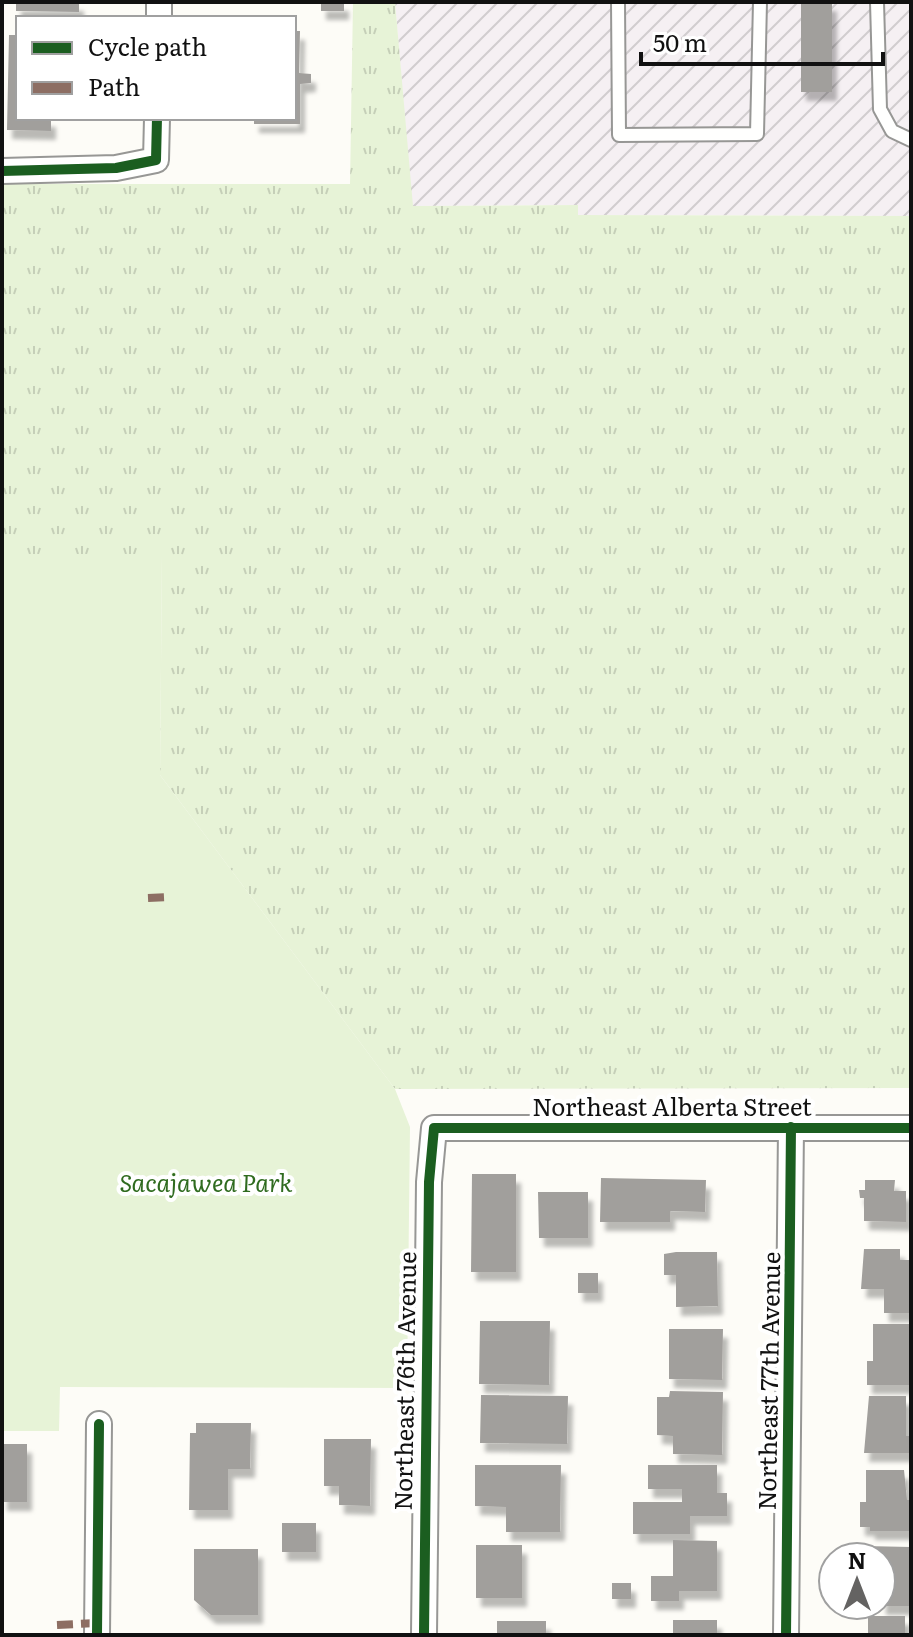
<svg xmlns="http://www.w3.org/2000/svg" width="913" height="1637" font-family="Literata,serif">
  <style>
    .industrial { fill: url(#industrial-furrows) }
    .grass { fill: url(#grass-tufts) }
    .park { fill: #e7f3d7 }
    .building { fill: #a19f9c; filter: url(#shadow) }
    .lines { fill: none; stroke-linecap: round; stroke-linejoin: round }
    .service-casing { stroke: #979795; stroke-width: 16 }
    .minor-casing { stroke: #979795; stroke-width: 28 }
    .service { stroke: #fffffe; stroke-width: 12 }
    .minor { stroke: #fffffe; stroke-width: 24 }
    .quiet { stroke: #8d6e63; stroke-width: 8; stroke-dasharray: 16 8; stroke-linecap: butt }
    .cycleway-casing { stroke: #fff; stroke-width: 15 }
    .cycleway { stroke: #1b5e20; stroke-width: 10 }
    .labels { text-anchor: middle; stroke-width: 8; stroke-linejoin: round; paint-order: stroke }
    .street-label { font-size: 24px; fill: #111; stroke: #fff }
    .park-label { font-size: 24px; font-style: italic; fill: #2f6b1f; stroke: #fff }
  </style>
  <defs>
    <pattern id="industrial-furrows" width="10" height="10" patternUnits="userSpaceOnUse" patternTransform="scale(2)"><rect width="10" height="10" fill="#f5f0f3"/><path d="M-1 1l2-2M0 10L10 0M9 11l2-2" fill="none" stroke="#d1cdcf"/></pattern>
    <pattern id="grass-tufts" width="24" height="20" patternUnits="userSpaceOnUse" patternTransform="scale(2)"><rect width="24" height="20" fill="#e7f3d7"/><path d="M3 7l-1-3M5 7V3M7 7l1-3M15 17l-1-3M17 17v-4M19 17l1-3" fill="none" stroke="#c5cfb8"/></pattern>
    <filter id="shadow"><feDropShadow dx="5" dy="9" stdDeviation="2" flood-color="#0004"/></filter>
  </defs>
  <rect width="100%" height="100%" fill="#fdfcf7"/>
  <path class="industrial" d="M395,2H911V216L578,215L577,205L412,206Z"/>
  <path class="grass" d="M353,2H395L413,206L578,205V215L911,216V1088L395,1089L160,775L162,554H2V184H350Z"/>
  <path class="park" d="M2,554H162L160,775L395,1089L410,1127L407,1388L60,1387L59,1431H2Z"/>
  <path class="building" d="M16,2H79V12L16,11Z
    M321,2H344V11H321Z
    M801,2H832V92H801Z
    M294,31H300L299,73L311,74V83L300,84V124H254V118H294Z
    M9,35H18V118H51V131L7,130Z
    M472,1174H516V1272H471Z
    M601,1178L706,1180L705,1212L670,1211V1222H600Z
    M865,1180H895L894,1191H906V1222L864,1221V1198H860L859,1190H865Z
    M538,1192H588V1238H539Z
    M864,1249H900V1260H911V1313H884V1289H861Z
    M676,1252H717L718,1306L676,1307V1275H664V1254Z
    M578,1273H598V1293H578Z
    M480,1321H550L549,1385L479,1384Z
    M873,1324H911V1385H867V1361H873Z
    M669,1329H723L722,1380L669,1379Z
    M670,1391L723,1392L722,1455L673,1454V1436L657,1435V1397H669Z
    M481,1395L568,1396L567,1444L480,1443Z
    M869,1396H906V1436H911V1453H864Z
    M196,1423H251L250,1469H228V1510H189L190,1433H196Z
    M324,1439H371L370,1506L339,1505V1486H324Z
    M2,1444H27V1502H2Z
    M475,1465H561L560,1532H506V1507L475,1506Z
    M648,1465H717V1493H727V1516H690V1534H633V1502H682V1489H648Z
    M866,1470H904L907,1500H911V1531H870V1527H860V1502H866Z
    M282,1523H316V1552H282Z
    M673,1540L717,1541V1591H679V1601H651V1576H673Z
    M476,1545H522V1598H476Z
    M864,1546L911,1547L909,1606H881V1557H864Z
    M194,1549H258V1615H211L194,1600Z
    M612,1583H631V1599H612Z
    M868,1616H905V1635H868Z
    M673,1620H717V1635H673Z
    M497,1621H546V1635H497Z"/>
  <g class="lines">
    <g class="service-casing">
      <path id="service" d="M618,2L619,135L757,134L760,2
        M877,2L880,109L892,131L911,140"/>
    </g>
    <g class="minor-casing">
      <path id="minor" d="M159,18V2
        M2,171L116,168L156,160L157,118
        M97,1635L99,1424
        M424,1635L429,1182L434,1128H911
        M786,1635L791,1127"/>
    </g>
    <use href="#service" class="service"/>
    <use href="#minor" class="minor"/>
    <path class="quiet" d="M148,898L169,897
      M57,1625L97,1623"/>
    <g class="cycleway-casing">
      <path id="cycleway" d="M2,171L116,168L156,160L157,118
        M97,1635L99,1424
        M424,1635L429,1182L434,1128H911
        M786,1635L791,1127"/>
    </g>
    <use href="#cycleway" class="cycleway"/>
  </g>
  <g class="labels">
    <g class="street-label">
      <text x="672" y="1116">Northeast Alberta Street</text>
      <text transform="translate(406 1381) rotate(-89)" y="8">Northeast 76th Avenue</text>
      <text transform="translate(770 1381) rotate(-89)" y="8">Northeast 77th Avenue</text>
    </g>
    <g class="park-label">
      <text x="206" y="1192">Sacajawea Park</text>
    </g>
  </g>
  <rect width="913" height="1637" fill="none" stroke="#111111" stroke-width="8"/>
  <rect x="16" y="16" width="280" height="104" fill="#ffffff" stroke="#a0a0a0" stroke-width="2"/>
  <rect x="32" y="42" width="40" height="12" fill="#1b5e20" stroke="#a0a0a0" stroke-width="2"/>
  <text x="88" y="56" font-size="24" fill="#111111">Cycle path</text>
  <rect x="32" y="82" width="40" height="12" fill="#8d6e63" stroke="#a0a0a0" stroke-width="2"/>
  <text x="88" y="96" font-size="24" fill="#111111">Path</text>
  <g transform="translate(857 1581)"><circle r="38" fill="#ffffff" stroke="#a0a0a0" stroke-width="2"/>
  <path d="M0-6L14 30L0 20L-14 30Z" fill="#646362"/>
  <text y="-12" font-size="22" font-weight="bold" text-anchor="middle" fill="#111111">N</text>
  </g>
  <path d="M641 52v12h242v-12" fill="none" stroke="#111111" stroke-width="4"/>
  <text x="653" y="52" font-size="24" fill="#111111" stroke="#ffffff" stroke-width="6" paint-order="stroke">50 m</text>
</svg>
